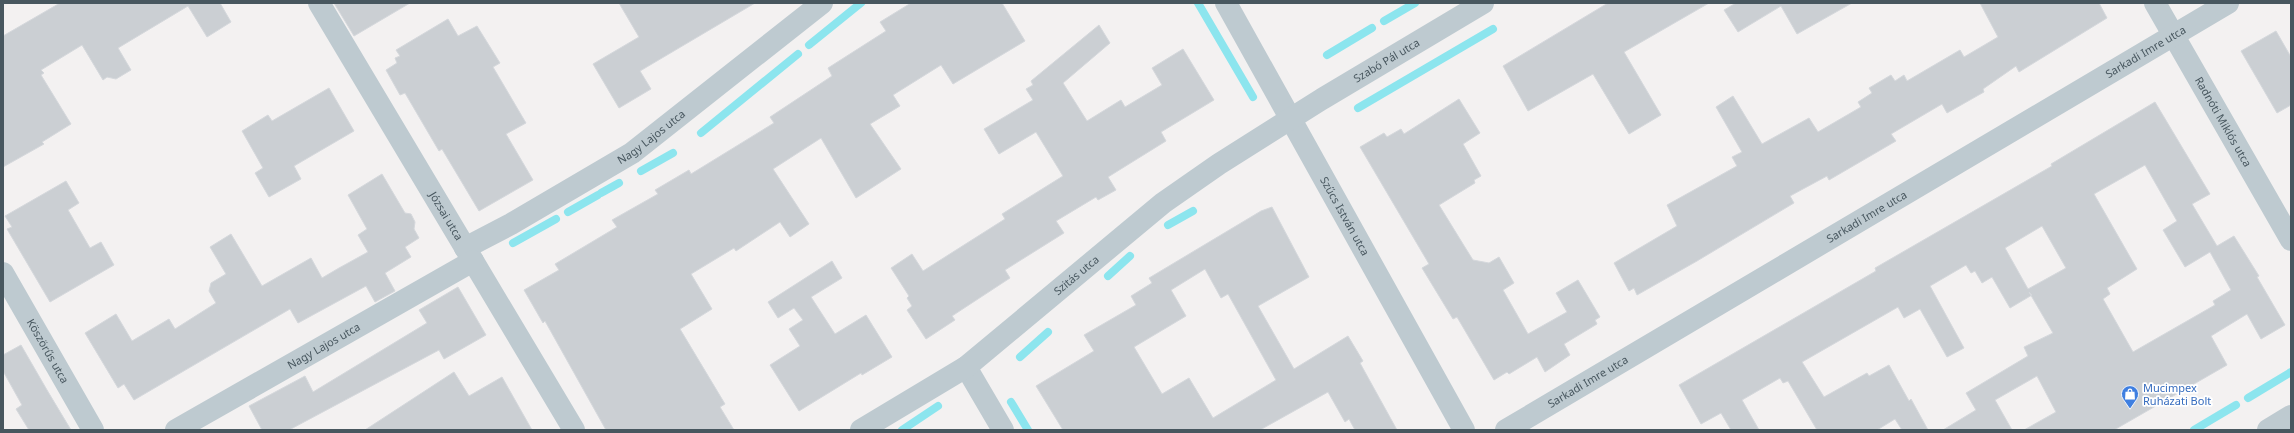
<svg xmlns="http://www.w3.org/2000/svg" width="2294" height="433" font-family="'Noto Sans',sans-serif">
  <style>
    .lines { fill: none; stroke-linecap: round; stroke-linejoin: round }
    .stream { stroke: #8ce5ee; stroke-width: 8 }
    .building { fill: #cbcfd3; stroke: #d5d8dc; fill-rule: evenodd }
    .minor { stroke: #becad0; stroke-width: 22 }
    .labels { text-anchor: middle; stroke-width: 3.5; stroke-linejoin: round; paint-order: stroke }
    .street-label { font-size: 11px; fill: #48575f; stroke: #fff }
    .shop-label { font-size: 11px; fill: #366cbe; stroke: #fff; text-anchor: start }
  </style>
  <rect width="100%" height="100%" fill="#f3f1f1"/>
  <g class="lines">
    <path class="stream" d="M1198,3L1253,97
      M1384,21L1415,3
      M809,45L861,3
      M1327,55L1372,28
      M1358,108L1493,29
      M701,133L798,54
      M641,171L673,153
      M601,193L619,183
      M568,212L598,195
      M1168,225L1193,211
      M513,243L556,219
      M1108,276L1130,256
      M1020,357L1048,332
      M2248,398L2291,372
      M1011,402L1028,430
      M902,430L938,406
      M2194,430L2236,405"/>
  </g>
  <path class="building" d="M60,3H220L231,22L207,37L188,6L118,48L131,70L116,79L107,77L103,80L82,45L41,70L44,73L41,75L71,124L42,142L44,144L3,167V36Z
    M334,3H410L354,36Z
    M619,3H755L640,71L651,89L619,108L593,64L639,37Z
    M911,3H1002L1025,41L953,84L941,65L893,95L900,106L870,124L901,169L856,198L821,138L773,169L809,224L790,237L780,222L736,251L734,248L691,274L712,309L680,329L725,404L720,407L734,430H606L545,321L543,323L524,290L559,270L555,264L617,227L612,220L658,194L655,190L689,170L691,174L774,123L770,117L832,76L828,68L886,31L880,22Z
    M1608,3H1709L1624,52L1661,115L1629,134L1593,74L1528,111L1503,66Z
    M1736,3H1852L1797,34L1781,6L1738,32L1724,10Z
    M1980,3H2099L2107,18L2019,72L2016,66L1983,89L1984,92L1947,113L1942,104L1891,134L1896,141L1829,180L1827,176L1790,196L1794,203L1697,261L1637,295L1634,288L1629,291L1614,263L1677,226L1667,205L1737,166L1732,157L1742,152L1716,107L1733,96L1762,144L1809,118L1818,132L1861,107L1858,102L1872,93L1869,88L1891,75L1895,81L1904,75L1907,81L1960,50L1964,57L1998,37Z
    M448,19L458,36L477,26L500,63L493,67L526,123L506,134L533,180L479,211L442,149L439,151L405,93L400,95L386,70L397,63L395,58L400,56L396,50Z
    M1099,25L1110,43L1063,83L1087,121L1121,100L1125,107L1162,85L1152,68L1183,49L1214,100L1161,132L1166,141L1108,177L1116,190L1098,200L1096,197L1056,221L1064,233L1005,270L1010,278L952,316L955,320L926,339L907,310L912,306L907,298L909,296L891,268L912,254L923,271L1005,219L1002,214L1063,176L1036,132L999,154L984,129L1033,100L1026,89L1033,85L1031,81Z
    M2276,31L2291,57V105L2277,113L2241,51Z
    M329,88L354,131L294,166L301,179L269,197L255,173L263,168L242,131L268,115L272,121Z
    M1459,99L1480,133L1463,144L1481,176L1474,180L1475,183L1439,205L1463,244L1473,260L1489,263L1499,257L1514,283L1503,290L1528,334L1567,312L1556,293L1578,280L1600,317L1595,320L1597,324L1564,344L1570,355L1545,372L1537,357L1509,374L1507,372L1494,380L1457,317L1453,319L1422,268L1429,264L1360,147L1384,133L1387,137L1401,129L1404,134Z
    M2155,102L2210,194L2192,204L2217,246L2234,236L2259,276L2257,277L2285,325L2261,339L2247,314L2211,336L2227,365L2114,430H2024L2056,412L2037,376L1995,400L2012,430H1943L1976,410L1966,393L2028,356L2024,347L2053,333L2029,292L2032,295L2010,308L1992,277L1982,283L1975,271L1971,273L1966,265L1930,286L1964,348L1947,357L1920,309L1904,318L1898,307L1802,362L1824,397L1867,373L1869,376L1889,365L1909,401L1911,399L1928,430H1902L1895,419L1877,430H1817L1788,381L1783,383L1780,378L1742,400L1759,430H1731L1721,413L1701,424L1679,385L1876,271L1875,268L2052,166L2051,164ZM2145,165L2177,221L2163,230L2185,267L2210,252L2231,290L2213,301L2215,305L2133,352L2103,299L2110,294L2107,288L2137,269L2094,194ZM2042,226L2066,268L2028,289L2005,248Z
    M382,174L405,213L411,214L415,222L414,229L419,238L405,247L411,257L385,273L395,291L375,302L366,286L298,323L290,309L134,400L124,384L118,388L85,333L116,314L132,341L169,319L175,329L216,303L209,291L211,283L226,274L210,247L231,234L262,286L311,258L322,278L339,268L368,252L358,235L367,229L348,195Z
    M66,181L79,203L68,210L90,248L101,242L114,265L50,302L7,229L12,227L5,216Z
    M1272,207L1309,277L1258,306L1294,369L1348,336L1363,361L1360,363L1397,430H1355L1349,419L1345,422L1328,392L1260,430H1063L1036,386L1094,351L1084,335L1136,305L1131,296L1152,283L1149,278L1261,211ZM1205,269L1221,298L1228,294L1276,380L1213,418L1189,378L1162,394L1134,347L1186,316L1171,290Z
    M832,261L842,278L811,297L835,334L866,315L892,357L862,375L861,373L799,411L770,365L800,346L789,329L803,320L794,308L778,318L768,302Z
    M458,287L486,335L444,359L439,350L289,430H262L249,406L305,376L313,392L427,323L419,310Z
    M21,345L47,390L71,430H29L16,409L22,405L3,371V355Z
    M454,372L469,396L502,377L532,430H365Z"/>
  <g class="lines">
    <g class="minor">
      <path id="s1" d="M319,3L574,430"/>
      <path id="s2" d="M1226,3L1464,430"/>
      <path id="s3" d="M2155,3L2291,240"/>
      <path id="s4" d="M465,248L511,224L632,153L822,3"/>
      <path id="s5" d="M3,273L93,430"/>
      <path d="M966,367L1003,430"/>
      <path id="s6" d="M176,430L473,261"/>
      <path id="s7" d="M861,430L966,367L1163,203L1219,164L1322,99L1483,3"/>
      <path id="s8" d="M1506,430L2228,3"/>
      <path d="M2268,430L2291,416"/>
    </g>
  </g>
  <defs>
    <g id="shop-pin" transform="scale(0.9)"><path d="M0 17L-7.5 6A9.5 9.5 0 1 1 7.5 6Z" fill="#3f7fe0" stroke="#fff"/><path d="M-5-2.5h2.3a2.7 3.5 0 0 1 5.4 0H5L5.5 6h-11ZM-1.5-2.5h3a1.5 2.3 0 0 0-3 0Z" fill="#fff"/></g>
  </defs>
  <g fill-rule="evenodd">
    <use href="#shop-pin" x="2130" y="394"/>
  </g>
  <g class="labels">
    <g class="street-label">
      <text dy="4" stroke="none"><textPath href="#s8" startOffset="743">Sarkadi Imre utca</textPath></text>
      <text dy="4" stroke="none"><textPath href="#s7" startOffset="644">Szabó Pál utca</textPath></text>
      <text dy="4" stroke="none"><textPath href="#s3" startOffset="137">Radnóti Miklós utca</textPath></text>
      <text dy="4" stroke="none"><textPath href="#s4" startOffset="217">Nagy Lajos utca</textPath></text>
      <text dy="4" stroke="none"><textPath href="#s1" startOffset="248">Józsai utca</textPath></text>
      <text dy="4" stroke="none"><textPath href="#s2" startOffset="244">Szűcs István utca</textPath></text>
      <text dy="4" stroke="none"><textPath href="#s8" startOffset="419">Sarkadi Imre utca</textPath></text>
      <text dy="4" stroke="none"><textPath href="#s7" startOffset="266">Szitás utca</textPath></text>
      <text dy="4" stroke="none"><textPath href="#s6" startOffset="170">Nagy Lajos utca</textPath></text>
      <text dy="4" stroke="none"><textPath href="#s5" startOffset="90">Köszörűs utca</textPath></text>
      <text dy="4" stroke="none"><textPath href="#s8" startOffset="95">Sarkadi Imre utca</textPath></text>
    </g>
    <g class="shop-label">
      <text x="2143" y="392">Mucimpex<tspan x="2143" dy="13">Ruházati Bolt</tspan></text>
    </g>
  </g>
  <rect width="2294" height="433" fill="none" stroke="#48575f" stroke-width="8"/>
</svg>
